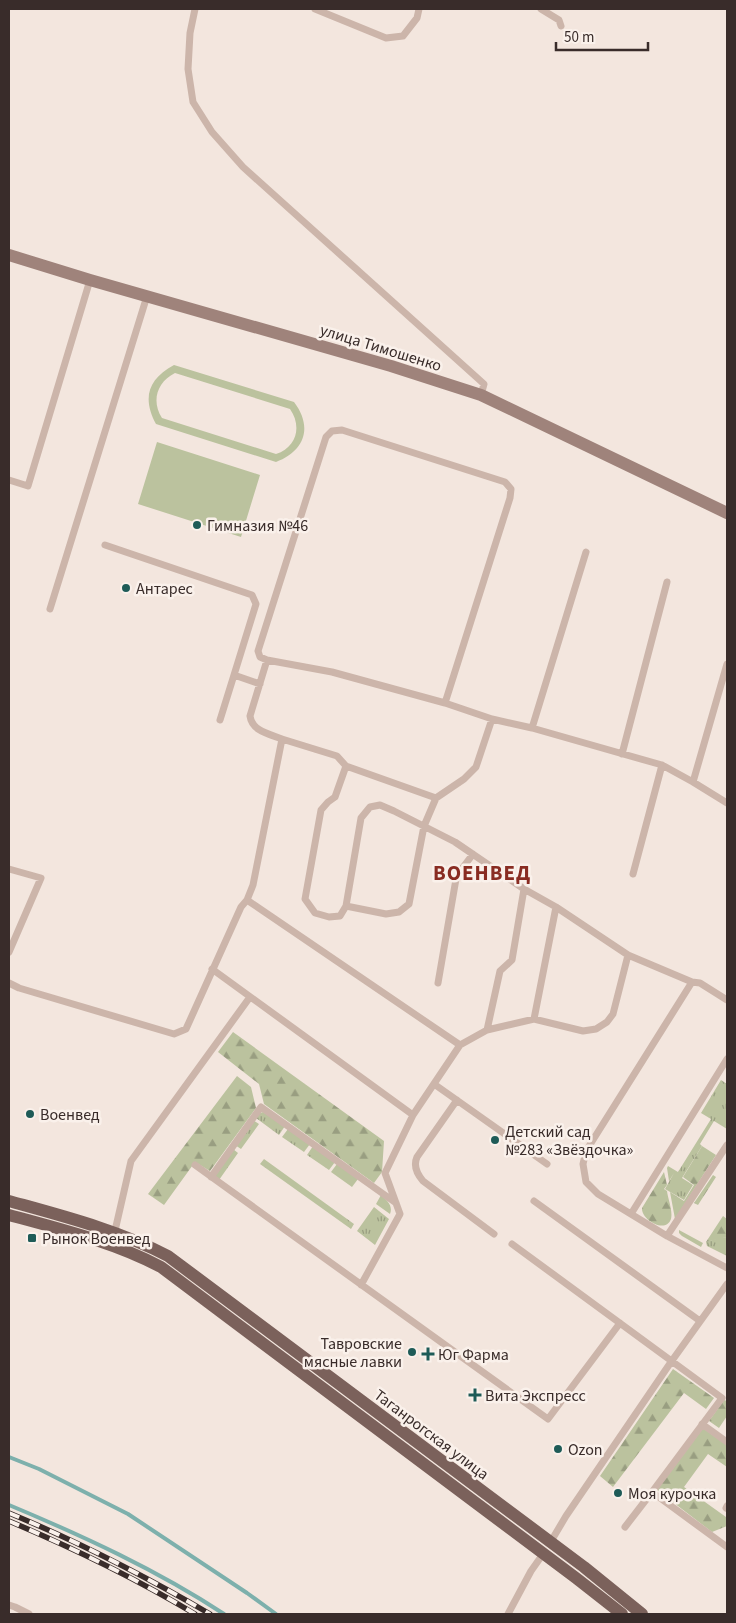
<svg xmlns="http://www.w3.org/2000/svg" width="736" height="1623" font-family="'Source Sans 3',sans-serif">
  <style>
    .grass { fill: url(#grass-tufts) }
    .forest { fill: url(#forest-firs) }
    .pitch { fill: #bbc29e; fill-rule: evenodd }
    .lines { fill: none; stroke-linecap: round; stroke-linejoin: round }
    .stream { stroke: #7db0ac; stroke-width: 4 }
    .lane { stroke: #ccb5aa; stroke-width: 7 }
    .secondary { stroke: #9f837b; stroke-width: 12 }
    .primary { stroke: #7b615b; stroke-width: 12 }
    .rail-casing { stroke: #392c2a; stroke-width: 5.5 }
    .rail { stroke: #faf1eb; stroke-width: 4; stroke-dasharray: 11; stroke-linecap: butt }
    .poi-dot { fill: #1e5b57; stroke: #faf1eb; stroke-width: 2 }
    .labels { text-anchor: middle; stroke-width: 5; stroke-linejoin: round; paint-order: stroke }
    .street-label { font-size: 16px; fill: #392c2a; stroke: #faf1eb }
    .poi-label { font-size: 16px; fill: #392c2a; stroke: #faf1eb; text-anchor: start }
    .district-label { font-size: 21px; font-weight: bold; letter-spacing: 1px; fill: #892c22; stroke: #faf1eb }
  </style>
  <defs>
    <pattern id="grass-tufts" width="24" height="20" patternUnits="userSpaceOnUse" patternTransform="scale(1.25)"><rect width="24" height="20" fill="#bbc29e"/><path d="M3 7l-1-3M5 7V3M7 7l1-3M15 17l-1-3M17 17v-4M19 17l1-3" fill="none" stroke="#999e81"/></pattern>
    <pattern id="forest-firs" width="22" height="20" patternUnits="userSpaceOnUse" patternTransform="scale(1.25)"><rect width="22" height="20" fill="#bbc29e"/><path d="M5 1l3.5 6h-7zM16 11l3.5 6h-7z" fill="#999e81"/></pattern>
  </defs>
  <rect width="100%" height="100%" fill="#f3e6de"/>
  <path class="grass" d="M721,1080L727,1084V1129L714,1121L700,1144L702,1146L682,1178L693,1185L684,1200L665,1189L674,1173L669,1181L667,1168L668,1166L678,1172L711,1119L701,1113Z
    M263,1112L285,1126L279,1135L256,1118L260,1113Z
    M253,1120L259,1124L241,1149L235,1145Z
    M288,1129L310,1144L304,1152L282,1137Z
    M313,1146L335,1162L329,1170L307,1155Z
    M233,1149L238,1153L219,1180L213,1176Z
    M264,1159L354,1224L351,1229L260,1164Z
    M337,1164L358,1179L352,1187L331,1172Z
    M381,1195C388,1201 393,1206 390,1214L376,1204Z
    M374,1207L389,1219L375,1245L357,1231Z
    M679,1230L703,1243L701,1247L682,1236L679,1233Z
    M727,1237V1256L707,1246L706,1242L719,1238Z"/>
  <path class="forest" d="M233,1032L384,1141L382,1172L374,1183L264,1104L259,1084L218,1052Z
    M237,1076L251,1087L256,1108L210,1171L195,1162L164,1205L148,1194Z
    M702,1146L716,1155L675,1219L670,1192L684,1201L694,1185L683,1177Z
    M664,1172L667,1185L664,1189L667,1191C668,1199 673,1211 671,1219C666,1234 641,1220 642,1208Z
    M713,1175L716,1177L698,1205L694,1203Z
    M723,1216L727,1219V1237L706,1242Z
    M673,1369L714,1398L706,1409L684,1393L613,1487L600,1476Z
    M724,1400L727,1401V1416L719,1428L709,1421Z
    M703,1428L727,1445V1467L708,1454L684,1487L726,1517L727,1516V1526L712,1532L657,1490Z"/>
  <path class="pitch" d="M174,365L294,402C313,427 305,451 276,462L156,424C142,398 148,379 174,365ZM175,373L290,409C302,426 297,447 276,454L162,418C151,401 157,382 175,373Z
    M157,442L260,475L241,537L138,504Z"/>
  <g class="lines">
    <path class="stream" d="M9,1457L39,1469L128,1514L247,1593L276,1614
      M9,1505C83,1536 157,1570 224,1614"/>
    <path class="lane" d="M195,9L190,33L188,69L193,102L212,132L243,167L484,384L481,395
      M315,9L386,38L403,36L417,18L419,9
      M541,9L559,20L561,26
      M9,480L28,486L90,280
      M105,545L252,595L256,604L234,675
      M50,609L147,296
      M445,703L510,498L511,489L505,482L342,430L332,431L326,437L258,651L260,657L267,660L332,672L445,703L492,719L532,728L662,765L693,782L727,803
      M220,720L234,675L260,684
      M532,728L586,552
      M282,739L337,756L346,766L436,798
      M622,754L667,582
      M346,766L335,797L328,802L321,810L305,899L315,913L329,917L340,916L346,906L361,818L370,807L380,805L394,811L455,842L524,889L556,907L628,955L692,982
      M693,782L727,664
      M9,869L41,878L9,952
      M633,874L662,765
      M247,900L460,1045L413,1115L385,1173L400,1214L361,1285
      M346,906L386,914L399,912L409,904L424,826L436,798L464,779L476,767L492,719
      M212,969L413,1115
      M9,983L19,988L174,1034L186,1029L241,907L247,900L253,885L282,739C269,734 252,731 250,716L267,660
      M438,983L456,879L461,870L473,854
      M727,1000L700,983L692,982L586,1151L583,1164L586,1182L598,1194L667,1236L727,1268
      M534,1019L556,907
      M487,1030L500,971L512,960L524,889
      M460,1045L487,1030L534,1019L583,1031L596,1029L607,1022L613,1014L628,955
      M434,1084L547,1164
      M457,1100L417,1157C413,1166 417,1174 423,1181L494,1234
      M195,1165L548,1419L620,1323
      M211,1177L261,1107L396,1203
      M534,1201L700,1321
      M631,1214L727,1059
      M114,1235L131,1161L250,997
      M667,1236L727,1145
      M512,1244L722,1398L652,1492L727,1547
      M702,1424L727,1442
      M726,1508L727,1506
      M625,1527L652,1492
      M550,1543L566,1516L671,1362L727,1284
      M9,1605L15,1607L29,1614
      M508,1614L531,1571L543,1554"/>
    <path class="secondary" d="M9,255L90,280L391,366L481,395L727,513"/>
    <path class="primary" d="M9,1201C63,1216 118,1230 168,1256L584,1567L642,1614
      M9,1215C60,1229 114,1242 161,1267L576,1578L622,1614"/>
    <g class="rail-casing">
      <path id="rail" d="M9,1513C79,1542 145,1576 210,1614
        M9,1521C73,1548 135,1578 195,1614"/>
    </g>
    <use href="#rail" class="rail"/>
  </g>
  <g class="poi-dot">
    <circle cx="197" cy="525" r="5"/>
    <circle cx="126" cy="588" r="5"/>
    <circle cx="30" cy="1114" r="5"/>
    <circle cx="495" cy="1140" r="5"/>
    <rect x="27" y="1233" width="10" height="10" rx="2.5"/>
    <circle cx="412" cy="1352" r="5"/>
    <path d="M425.5 1346.5h5v5h5v5h-5v5h-5v-5h-5v-5h5z"/>
    <path d="M472.5 1387.5h5v5h5v5h-5v5h-5v-5h-5v-5h5z"/>
    <circle cx="558" cy="1449" r="5"/>
    <circle cx="618" cy="1493" r="5"/>
  </g>
  <g class="labels">
    <g class="street-label">
      <text transform="translate(381 347) rotate(17)" y="6">улица Тимошенко</text>
      <text transform="translate(432 1434) rotate(37)" y="6">Таганрогская улица</text>
    </g>
    <g class="poi-label">
      <text x="207" y="531">Гимназия №46</text>
      <text x="136" y="594">Антарес</text>
      <text x="40" y="1120">Военвед</text>
      <text x="505" y="1137">Детский сад<tspan x="505" dy="18">№283 «Звёздочка»</tspan></text>
      <text x="42" y="1244">Рынок Военвед</text>
      <text x="402" y="1349" text-anchor="end">Тавровские<tspan x="402" dy="18">мясные лавки</tspan></text>
      <text x="438" y="1360">Юг Фарма</text>
      <text x="485" y="1401">Вита Экспресс</text>
      <text x="568" y="1455">Ozon</text>
      <text x="628" y="1499">Моя курочка</text>
    </g>
    <g class="district-label">
      <text x="482" y="880">ВОЕНВЕД</text>
    </g>
  </g>
  <rect width="736" height="1623" fill="none" stroke="#392c2a" stroke-width="20"/>
  <path d="M556 42v8h92v-8" fill="none" stroke="#392c2a" stroke-width="2.5"/>
  <text x="564" y="42" font-size="15" fill="#392c2a" stroke="#faf1eb" stroke-width="4" paint-order="stroke">50 m</text>
</svg>
